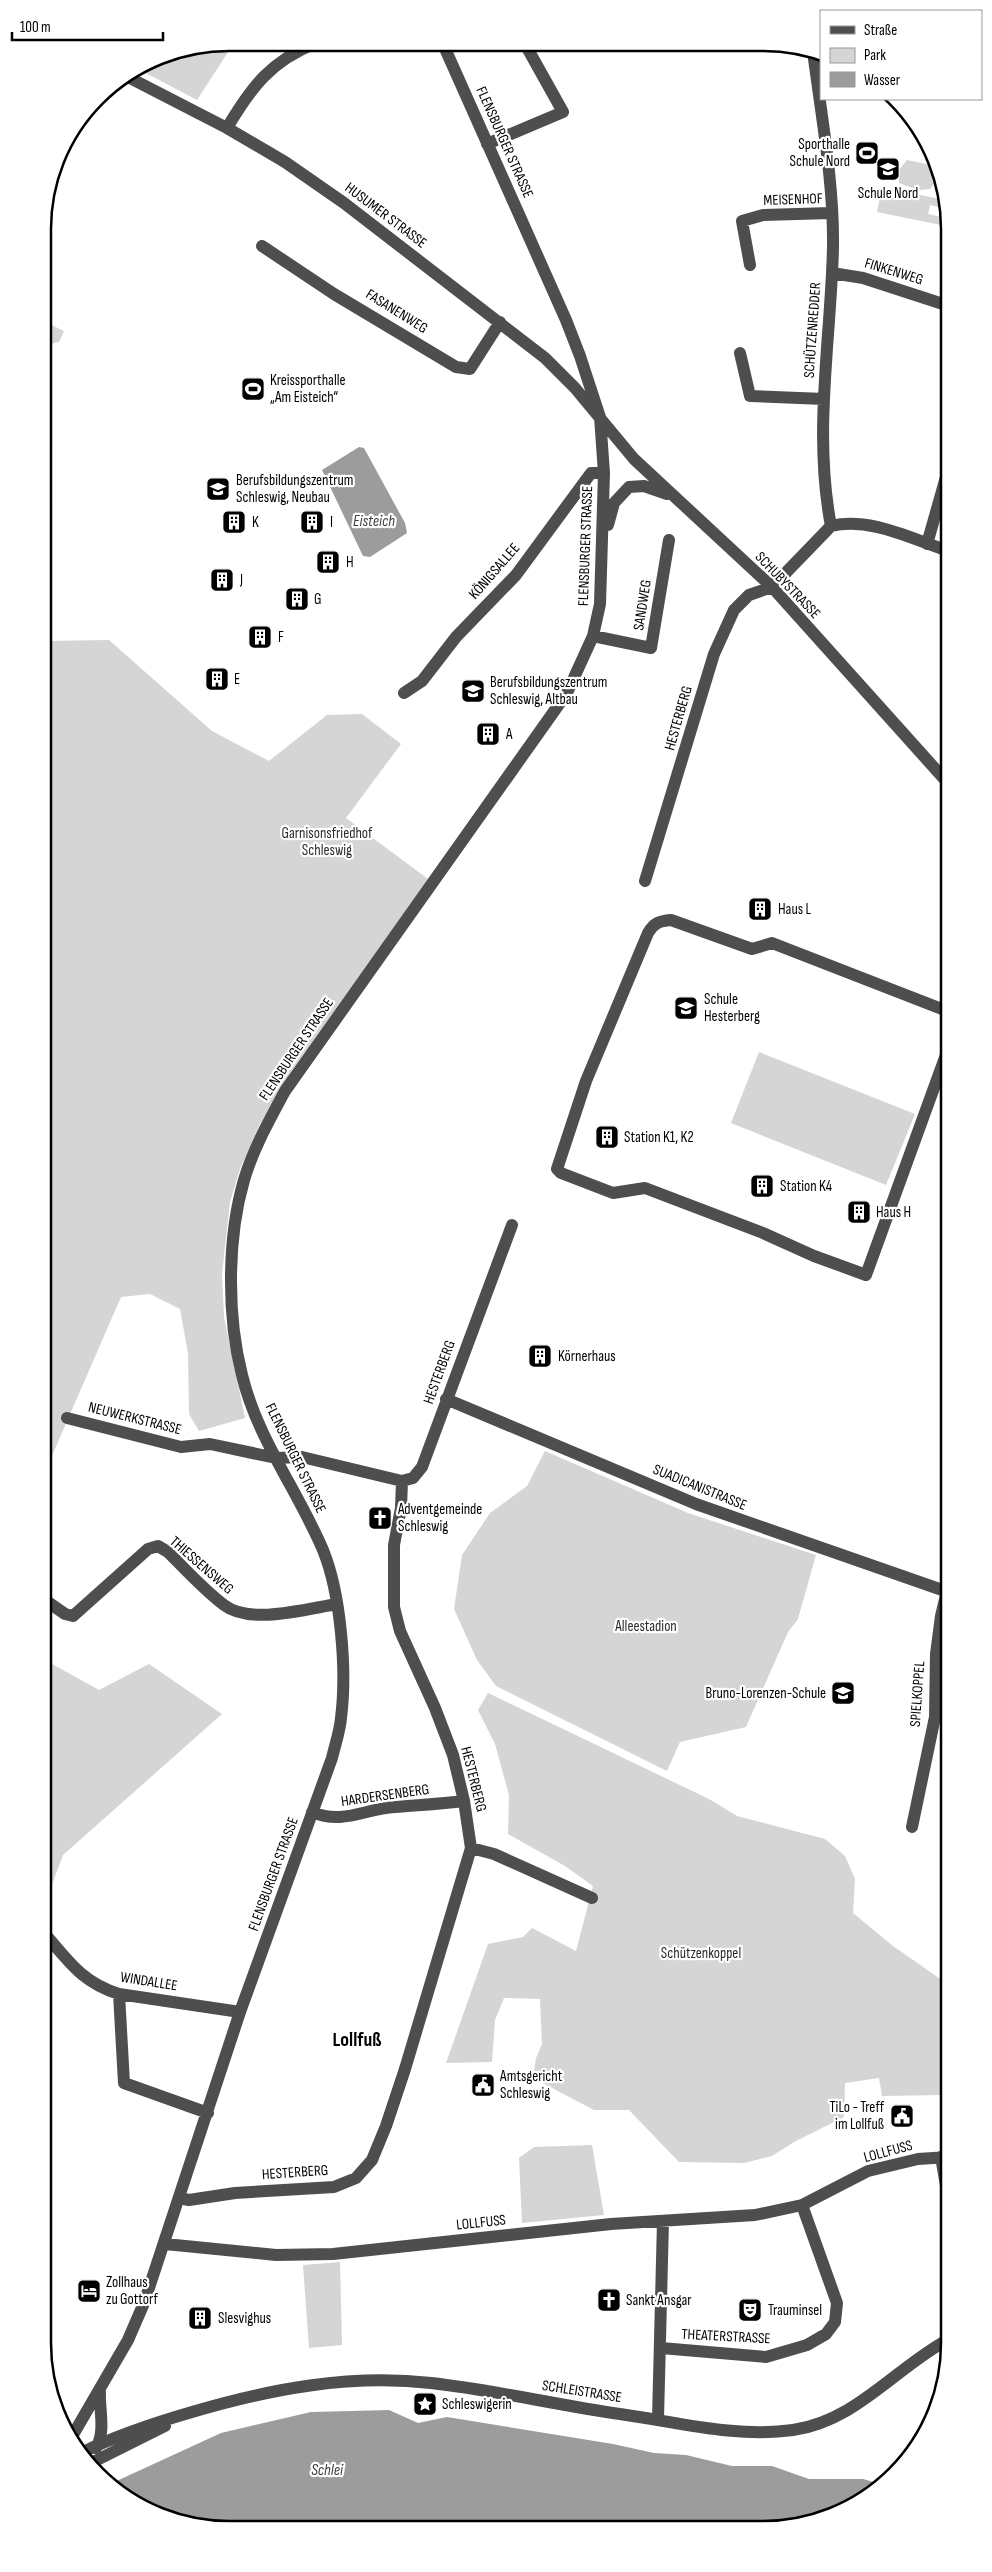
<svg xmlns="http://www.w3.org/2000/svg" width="992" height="2572" font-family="'Sofia Sans Condensed',sans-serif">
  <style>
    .green { fill: #d5d5d5 }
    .water { fill: #9c9c9c }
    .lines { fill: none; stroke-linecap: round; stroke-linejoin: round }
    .minor { stroke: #4e4e4e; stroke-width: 12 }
    .labels { text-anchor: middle; stroke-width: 4.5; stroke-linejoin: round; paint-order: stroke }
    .street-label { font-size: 15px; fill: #000; stroke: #fff }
    .poi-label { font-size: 15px; fill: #000; stroke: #fff; text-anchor: start }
    .park-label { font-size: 15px; fill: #2c2c2c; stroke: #fff }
    .water-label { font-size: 16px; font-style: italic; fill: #3d3d3d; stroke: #fff }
    .district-label { font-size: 20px; font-weight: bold; fill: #000; stroke: #fff }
    .rim { fill: none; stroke: #000; stroke-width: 2.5 }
  </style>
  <rect width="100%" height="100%" fill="#fff"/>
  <path class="green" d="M229,43H234L197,100L138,69L158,57Z
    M907,160L937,166L940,176L930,189L918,190L899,183V170Z
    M882,187L940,199L938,207L930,205L928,214L946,218V226L877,212Z
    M43,321L64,331L59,342L43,346Z
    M109,640L212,731L269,761L327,715L362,714L401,744L346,818L428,879L290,1073L259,1126L240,1169L230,1202L222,1274L224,1317L245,1418L199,1431L189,1414L188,1353L180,1309L150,1294L121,1297L51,1458L45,1462L44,641Z
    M759,1052L915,1114L886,1185L731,1123Z
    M545,1451L688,1513L816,1555L798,1619L788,1632L746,1727L680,1742L667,1771L496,1686L477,1660L454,1609L462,1555L490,1513L527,1486Z
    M45,1660L99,1690L149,1664L222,1714L63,1855L45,1903Z
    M488,1693L709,1799L737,1816L825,1839L845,1856L855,1879L853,1913L893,1946L949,1985V2062H947L942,2095L882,2096L879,2078L845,2083L844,2117L794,2142L772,2156L744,2163L679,2162L629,2110H594L533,2078L536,2058L542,2044L540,1999L504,1998L495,2020L492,2062L446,2063L488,1944L523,1937L532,1928L576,1951L593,1886L565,1866L508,1834L509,1795L495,1744L478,1710Z
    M592,2145L604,2215L522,2223L519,2158L534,2147Z
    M340,2262L342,2345L309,2348L303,2265Z"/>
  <path class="water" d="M359,447L364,448L405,523L407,533L370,557L363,556L322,470Z
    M389,2410L418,2423L447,2417L613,2444L654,2453L686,2455L732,2466H772L809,2479H863L881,2484L856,2504L800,2526H193L146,2510L110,2484L221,2433L311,2412Z"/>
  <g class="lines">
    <path class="minor" d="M813,51C821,114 834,183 833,247C831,339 813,433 831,526
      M126,76L227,128L285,162L344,203L545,358L575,388L634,459L772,587L947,782
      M227,128C252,86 271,61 316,43
      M487,144L563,112L525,44
      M262,246L334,294L456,367L470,369L500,322
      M750,265L742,221L763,215L831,213
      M832,273L863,278L946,305
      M740,353L750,396L824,399
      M608,525L614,503L629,487L644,486L667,494
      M831,526C870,517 909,538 946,550
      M927,544L946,477
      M593,636L651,648L669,540
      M404,693L422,681L456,637L516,575L591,473H604
      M645,881L714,654L734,610L749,595L772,587L831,526
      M947,1011L772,943L752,949L671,920C659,921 654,923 648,933L586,1081L557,1169L561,1173L613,1193L645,1188L763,1233L814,1256L866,1275L947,1052
      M446,1399L696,1504L948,1592
      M67,1418L181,1447L210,1444L276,1458L302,1457L402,1481L413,1478L422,1467L512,1225
      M45,1600L65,1614L73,1616L148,1549L158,1546L168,1552C186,1570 204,1590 224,1605C250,1625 306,1609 337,1604
      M312,1812C343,1825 364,1809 395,1807C418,1805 441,1804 464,1801
      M912,1827L935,1717L936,1654L941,1616L948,1587
      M471,1848L494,1854L592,1898
      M45,1934C69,1962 83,1983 119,1994L240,2012
      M119,1994L124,2083L208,2113
      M941,2157L949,2203
      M179,2198L189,2200L235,2193L334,2187L356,2178L372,2160L386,2126L405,2069L471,1848L464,1801L453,1755L435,1708L400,1631L394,1607V1545L401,1508L402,1481
      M165,2244L276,2255L333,2254L611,2224L755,2215L802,2205L868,2171L918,2159L949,2157
      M661,2348L766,2357L807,2345L826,2334L835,2322L837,2303L802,2205
      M658,2419L663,2221
      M70,2440L128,2340L144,2303L240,2012L332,1758C335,1745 340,1731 341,1718C347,1671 341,1594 323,1550C298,1491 257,1438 242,1375C227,1316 227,1239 244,1180C253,1149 270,1119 285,1091L567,693L593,636L600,604L604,473L600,417L580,356L566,320L443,44
      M96,2448C106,2431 99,2410 100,2392
      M81,2453C117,2435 154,2423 192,2412C270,2389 349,2374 431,2383C494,2390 557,2405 620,2414C677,2422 736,2438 793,2430C856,2421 895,2368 949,2339
      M89,2464L165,2426"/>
  </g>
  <defs>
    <g id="stadium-square" transform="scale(1.25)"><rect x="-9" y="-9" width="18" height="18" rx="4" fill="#000" stroke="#fff"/><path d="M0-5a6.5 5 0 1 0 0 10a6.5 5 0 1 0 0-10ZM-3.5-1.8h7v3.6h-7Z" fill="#fff"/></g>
    <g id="school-square" transform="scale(1.25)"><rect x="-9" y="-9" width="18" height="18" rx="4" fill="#000" stroke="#fff"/><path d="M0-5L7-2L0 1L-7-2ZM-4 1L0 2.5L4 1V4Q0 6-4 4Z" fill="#fff"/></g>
    <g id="building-square" transform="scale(1.25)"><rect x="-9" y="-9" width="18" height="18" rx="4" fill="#000" stroke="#fff"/><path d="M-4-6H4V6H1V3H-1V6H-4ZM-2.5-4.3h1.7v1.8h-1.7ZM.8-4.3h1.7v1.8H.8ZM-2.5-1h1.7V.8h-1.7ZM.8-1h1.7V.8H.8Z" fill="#fff"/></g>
    <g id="church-square" transform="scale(1.25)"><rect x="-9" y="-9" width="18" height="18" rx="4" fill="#000" stroke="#fff"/><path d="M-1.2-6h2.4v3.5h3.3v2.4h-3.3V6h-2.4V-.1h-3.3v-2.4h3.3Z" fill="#fff"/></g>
    <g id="civic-square" transform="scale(1.25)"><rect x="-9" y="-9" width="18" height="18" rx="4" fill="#000" stroke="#fff"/><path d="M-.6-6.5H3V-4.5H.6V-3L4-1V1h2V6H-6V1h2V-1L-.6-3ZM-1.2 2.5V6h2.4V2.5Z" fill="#fff"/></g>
    <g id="hotel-square" transform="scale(1.25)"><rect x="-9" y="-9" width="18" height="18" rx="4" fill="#000" stroke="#fff"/><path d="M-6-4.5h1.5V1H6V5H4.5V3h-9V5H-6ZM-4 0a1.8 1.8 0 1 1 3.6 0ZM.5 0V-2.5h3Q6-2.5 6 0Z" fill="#fff"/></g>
    <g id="theatre-square" transform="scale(1.25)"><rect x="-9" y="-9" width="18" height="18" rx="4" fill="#000" stroke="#fff"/><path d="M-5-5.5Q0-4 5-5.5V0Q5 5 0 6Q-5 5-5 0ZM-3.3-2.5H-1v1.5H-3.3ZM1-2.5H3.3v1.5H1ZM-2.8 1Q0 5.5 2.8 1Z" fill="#fff"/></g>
    <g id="sight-square" transform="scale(1.25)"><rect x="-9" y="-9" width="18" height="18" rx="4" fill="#000" stroke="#fff"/><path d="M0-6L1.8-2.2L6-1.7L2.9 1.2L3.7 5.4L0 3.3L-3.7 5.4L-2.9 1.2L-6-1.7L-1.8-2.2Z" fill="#fff"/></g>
  </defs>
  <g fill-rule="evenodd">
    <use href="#stadium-square" x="867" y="153"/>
    <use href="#school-square" x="888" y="169"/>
    <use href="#stadium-square" x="253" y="389"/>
    <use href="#school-square" x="218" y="489"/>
    <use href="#building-square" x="234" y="522"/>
    <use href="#building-square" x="312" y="522"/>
    <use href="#building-square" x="328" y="562"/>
    <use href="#building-square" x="222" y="580"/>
    <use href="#building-square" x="297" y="599"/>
    <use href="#building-square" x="260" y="637"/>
    <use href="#building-square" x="217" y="679"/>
    <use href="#school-square" x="473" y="691"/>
    <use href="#building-square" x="488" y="734"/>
    <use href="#building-square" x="760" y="909"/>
    <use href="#school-square" x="686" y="1008"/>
    <use href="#building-square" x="607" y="1137"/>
    <use href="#building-square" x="762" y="1186"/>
    <use href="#building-square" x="859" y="1212"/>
    <use href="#building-square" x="540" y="1356"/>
    <use href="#church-square" x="380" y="1518"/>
    <use href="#school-square" x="843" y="1693"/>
    <use href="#civic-square" x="483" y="2085"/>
    <use href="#civic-square" x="902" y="2116"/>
    <use href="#hotel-square" x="89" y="2291"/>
    <use href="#church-square" x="609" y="2300"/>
    <use href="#theatre-square" x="750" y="2310"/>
    <use href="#building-square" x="200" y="2318"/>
    <use href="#sight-square" x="425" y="2404"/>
  </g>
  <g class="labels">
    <g class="street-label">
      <text transform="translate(505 142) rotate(66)" y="5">FLENSBURGER STRASSE</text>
      <text transform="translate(793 199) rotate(-2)" y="5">MEISENHOF</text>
      <text transform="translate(386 215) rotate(37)" y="5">HUSUMER STRASSE</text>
      <text transform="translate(894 271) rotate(17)" y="5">FINKENWEG</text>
      <text transform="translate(397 311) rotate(32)" y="5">FASANENWEG</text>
      <text transform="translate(812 330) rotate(-86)" y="5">SCHÜTZENREDDER</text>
      <text transform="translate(585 546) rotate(-88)" y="5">FLENSBURGER STRASSE</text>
      <text transform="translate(494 571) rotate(-49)" y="5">KÖNIGSALLEE</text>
      <text transform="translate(788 585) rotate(46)" y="5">SCHUBYSTRASSE</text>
      <text transform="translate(642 605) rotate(-81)" y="5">SANDWEG</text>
      <text transform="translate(678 718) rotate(-74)" y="5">HESTERBERG</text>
      <text transform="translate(296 1049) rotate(-56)" y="5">FLENSBURGER STRASSE</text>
      <text transform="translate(439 1372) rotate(-70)" y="5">HESTERBERG</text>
      <text transform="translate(135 1418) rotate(14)" y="5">NEUWERKSTRASSE</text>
      <text transform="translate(296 1458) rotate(64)" y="5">FLENSBURGER STRASSE</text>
      <text transform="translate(700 1487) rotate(22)" y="5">SUADICANISTRASSE</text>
      <text transform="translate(202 1565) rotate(41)" y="5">THIESSENSWEG</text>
      <text transform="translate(917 1694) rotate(-86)" y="5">SPIELKOPPEL</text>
      <text transform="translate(474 1779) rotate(76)" y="5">HESTERBERG</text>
      <text transform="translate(385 1795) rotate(-8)" y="5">HARDERSENBERG</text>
      <text transform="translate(273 1874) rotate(-70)" y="5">FLENSBURGER STRASSE</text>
      <text transform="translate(149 1981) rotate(9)" y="5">WINDALLEE</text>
      <text transform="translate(888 2151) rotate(-15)" y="5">LOLLFUSS</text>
      <text transform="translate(295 2172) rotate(-4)" y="5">HESTERBERG</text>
      <text transform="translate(481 2222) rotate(-6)" y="5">LOLLFUSS</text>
      <text transform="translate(726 2336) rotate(3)" y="5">THEATERSTRASSE</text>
      <text transform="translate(582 2391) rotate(9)" y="5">SCHLEISTRASSE</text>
    </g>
    <g class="poi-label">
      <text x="850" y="149" text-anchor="end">Sporthalle<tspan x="850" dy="17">Schule Nord</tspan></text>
      <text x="888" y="198" text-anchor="middle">Schule Nord</text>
      <text x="270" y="385">Kreissporthalle<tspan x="270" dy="17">„Am Eisteich“</tspan></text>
      <text x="236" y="485">Berufsbildungszentrum<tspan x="236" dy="17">Schleswig, Neubau</tspan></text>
      <text x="252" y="527">K</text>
      <text x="330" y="527">I</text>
      <text x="346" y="567">H</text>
      <text x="240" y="585">J</text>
      <text x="314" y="604">G</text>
      <text x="278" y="642">F</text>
      <text x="234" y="684">E</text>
      <text x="490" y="687">Berufsbildungszentrum<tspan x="490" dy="17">Schleswig, Altbau</tspan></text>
      <text x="506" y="739">A</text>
      <text x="778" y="914">Haus L</text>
      <text x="704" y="1004">Schule<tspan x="704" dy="17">Hesterberg</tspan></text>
      <text x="624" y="1142">Station K1, K2</text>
      <text x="780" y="1191">Station K4</text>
      <text x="876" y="1217">Haus H</text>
      <text x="558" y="1361">Körnerhaus</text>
      <text x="398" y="1514">Adventgemeinde<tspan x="398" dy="17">Schleswig</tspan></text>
      <text x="826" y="1698" text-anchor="end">Bruno-Lorenzen-Schule</text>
      <text x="500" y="2081">Amtsgericht<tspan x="500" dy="17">Schleswig</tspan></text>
      <text x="884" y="2112" text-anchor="end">TiLo - Treff<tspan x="884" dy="17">im Lollfuß</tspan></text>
      <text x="106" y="2287">Zollhaus<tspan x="106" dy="17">zu Gottorf</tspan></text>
      <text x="626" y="2305">Sankt Ansgar</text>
      <text x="768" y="2315">Trauminsel</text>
      <text x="218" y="2323">Slesvighus</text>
      <text x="442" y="2409">Schleswigerin</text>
    </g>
    <g class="park-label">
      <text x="327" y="838">Garnisonsfriedhof<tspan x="327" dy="17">Schleswig</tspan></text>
      <text x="646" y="1631">Alleestadion</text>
      <text x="701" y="1958">Schützenkoppel</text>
    </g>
    <g class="water-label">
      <text x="374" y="526">Eisteich</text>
      <text x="327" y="2475">Schlei</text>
    </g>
    <g class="district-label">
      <text x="357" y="2046">Lollfuß</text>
    </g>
  </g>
  <path d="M0 0H992V2572H0ZM229 51H763A178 178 0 0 1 941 229V2343A178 178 0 0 1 763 2521H229A178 178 0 0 1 51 2343V229A178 178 0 0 1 229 51Z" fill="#fff" fill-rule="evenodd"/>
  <path class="rim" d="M229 51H763A178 178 0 0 1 941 229V2343A178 178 0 0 1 763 2521H229A178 178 0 0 1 51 2343V229A178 178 0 0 1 229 51Z"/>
  <rect x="820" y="10" width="162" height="90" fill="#ffffff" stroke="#999999"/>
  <rect x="830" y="26" width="25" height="8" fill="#4e4e4e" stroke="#999999"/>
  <text x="864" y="35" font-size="15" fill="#000000">Straße</text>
  <rect x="830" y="48" width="25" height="15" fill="#d5d5d5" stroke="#999999"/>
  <text x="864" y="60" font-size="15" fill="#000000">Park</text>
  <rect x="830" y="72" width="25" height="15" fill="#9c9c9c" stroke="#999999"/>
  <text x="864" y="85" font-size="15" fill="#000000">Wasser</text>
  <path d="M12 32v8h151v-8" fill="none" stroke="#000000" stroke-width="2.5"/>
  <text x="20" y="32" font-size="15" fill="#000000" stroke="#ffffff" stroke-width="4" paint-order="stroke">100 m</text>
</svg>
